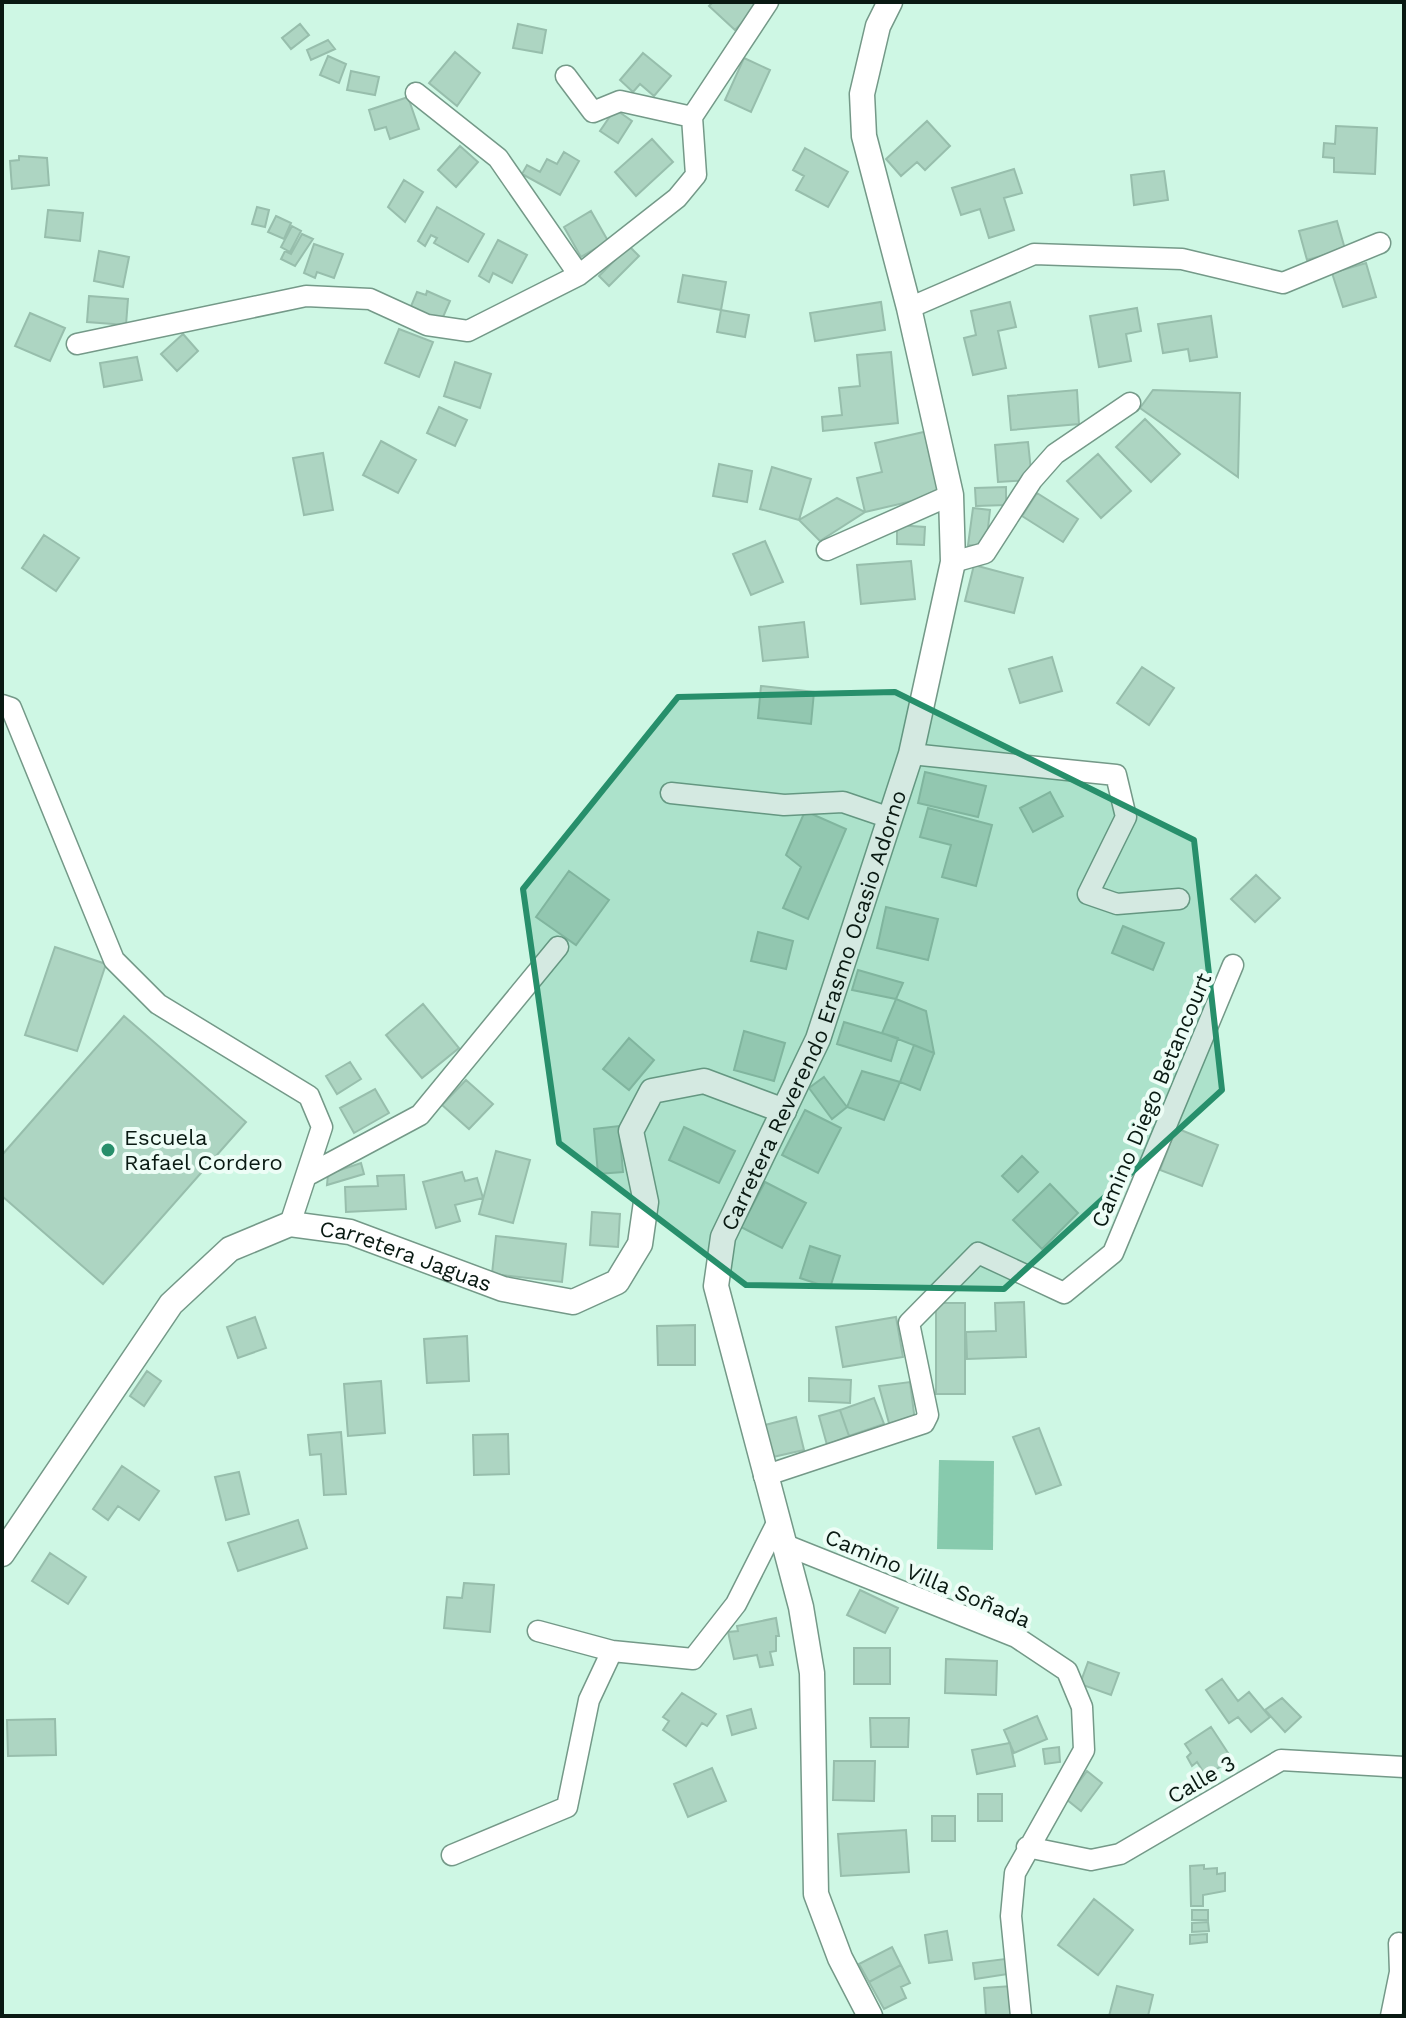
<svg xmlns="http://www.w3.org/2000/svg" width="1406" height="2018" font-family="'Work Sans',sans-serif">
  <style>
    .green { fill: #87caad }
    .building { fill: #add5c2; stroke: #97beac; stroke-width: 2 }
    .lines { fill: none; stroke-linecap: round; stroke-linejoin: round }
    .minor-casing { stroke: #749988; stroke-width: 23 }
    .tertiary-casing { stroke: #749988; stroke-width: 27 }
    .minor { stroke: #fff; stroke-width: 20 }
    .tertiary { stroke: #fff; stroke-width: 24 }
    .marked { fill: #278f6b; fill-opacity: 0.2; stroke: #278f6b; stroke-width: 6; stroke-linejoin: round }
    .poi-dot { fill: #278f6b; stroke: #edfdf6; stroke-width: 3 }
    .labels { text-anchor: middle; stroke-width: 8; stroke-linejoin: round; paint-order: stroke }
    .street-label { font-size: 22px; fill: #091912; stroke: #edfdf6 }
    .poi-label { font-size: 22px; fill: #091912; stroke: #edfdf6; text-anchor: start }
  </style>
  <rect width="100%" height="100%" fill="#cef7e4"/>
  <path class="green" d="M939,1460L994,1461L993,1550L937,1549Z"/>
  <path class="building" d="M713,2H754L758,6L735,30L709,6Z
    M300,24L309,35L291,49L282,38Z
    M518,24L546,30L542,53L513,48Z
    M328,40L335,49L311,60L307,50Z
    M455,52L480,73L457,106L429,83Z
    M643,53L671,76L654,96L640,84L633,92L620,80Z
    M328,56L346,64L339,83L320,75Z
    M744,58L770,70L751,112L725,100Z
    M351,71L379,77L375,95L347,90Z
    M408,97L419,129L390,139L386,127L375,130L369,110Z
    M615,109L632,121L618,143L600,131Z
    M927,121L950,146L925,170L917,162L901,176L886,159Z
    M1336,126L1377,128L1375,174L1334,172V158L1323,157L1324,143L1335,144Z
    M652,139L673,162L636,196L615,172Z
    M460,146L478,162L456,187L438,170Z
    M805,148L848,172L828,207L796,190L804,176L793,170Z
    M564,152L579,161L560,195L522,174L527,165L540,172L547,159L557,164Z
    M19,156L47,158L49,185L12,189L10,161L19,160Z
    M1014,169L1022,193L1004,198L1014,230L989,238L980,209L961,215L952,188Z
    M1164,171L1168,200L1134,205L1131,175Z
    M404,180L423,192L405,222L388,207Z
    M257,207L269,210L265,227L252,224Z
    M437,207L484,234L468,262L434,243L437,238L431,235L425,246L418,241Z
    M48,210L83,213L80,241L45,237Z
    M591,211L608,241L581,257L564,227Z
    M276,216L291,223L284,239L268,232Z
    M1337,221L1345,249L1307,260L1299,231Z
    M292,226L301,231L290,252L281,247Z
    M302,234L313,239L295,266L281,259L285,251L291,254Z
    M498,240L527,255L512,283L493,273L489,282L479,276Z
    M314,244L343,254L334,278L317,272L315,278L304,273Z
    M629,246L639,256L609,286L599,276Z
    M99,251L129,257L123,287L94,281Z
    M1366,263L1376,297L1343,307L1332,273Z
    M683,275L726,282L721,310L678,302Z
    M427,291L450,301L440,324L409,311L417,292L426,295Z
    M89,296L128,299L126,325L87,322Z
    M881,302L885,330L815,341L810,313Z
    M1010,302L1016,327L998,331L1006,368L973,375L964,338L976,335L971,311Z
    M1137,308L1141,331L1126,334L1131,361L1099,367L1090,316Z
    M721,310L749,315L745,337L717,332Z
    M30,313L65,328L50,361L15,346Z
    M1211,316L1217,357L1190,361L1188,349L1163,353L1158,324Z
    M399,329L433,342L419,377L385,363Z
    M183,334L198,351L177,371L161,354Z
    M891,352L898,423L823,431L822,417L842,415L839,388L860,386L857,355Z
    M137,357L142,380L104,387L100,363Z
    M455,362L491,374L480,408L444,396Z
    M1077,390L1079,424L1011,430L1008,396Z
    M1153,390L1240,393L1238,477L1140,408Z
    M439,407L467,420L455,446L427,433Z
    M1145,419L1180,454L1151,482L1116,447Z
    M928,431L943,494L865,512L857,478L882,472L875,443Z
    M381,441L416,460L398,493L363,475Z
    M1028,442L1032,480L998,482L995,445Z
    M323,453L333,510L304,515L293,458Z
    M1098,454L1131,491L1101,518L1067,481Z
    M719,464L752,471L747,502L713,496Z
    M772,467L811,479L799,520L760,509Z
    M1006,487V505L976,506L975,488Z
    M1037,493L1078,519L1063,542L1022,516Z
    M837,498L865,512L820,541L799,520Z
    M973,508L990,510L987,537L980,546L968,545Z
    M897,525L925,527L924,545L897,544Z
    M44,535L79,558L56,591L22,568Z
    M765,541L783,582L751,595L733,554Z
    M911,561L915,599L861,604L857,565Z
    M974,565L1023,578L1014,613L965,601Z
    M804,622L808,657L763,661L759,627Z
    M1052,657L1062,691L1020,703L1009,669Z
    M1142,667L1174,688L1149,725L1117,703Z
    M761,686L814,692L811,724L758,718Z
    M925,772L986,786L978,817L918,803Z
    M1050,792L1063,816L1033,832L1020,808Z
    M928,808L992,825L976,886L942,877L951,845L920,837Z
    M805,811L846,829L808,919L783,908L801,867L786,855Z
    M569,871L609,900L576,945L536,917Z
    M1256,875L1280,898L1255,922L1231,899Z
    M886,907L938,919L928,960L877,948Z
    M1123,926L1164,943L1153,970L1112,953Z
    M758,932L793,941L786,969L751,961Z
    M55,947L106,964L77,1051L25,1035Z
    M858,970L903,983L896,999L852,990Z
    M896,999L926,1011L934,1053L882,1033Z
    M423,1004L459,1048L422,1078L386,1035Z
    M124,1016L246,1122L103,1284L2,1196V1155Z
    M844,1022L898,1038L891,1061L837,1044Z
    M744,1031L785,1043L774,1081L734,1070Z
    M629,1038L654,1060L629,1090L603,1069Z
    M914,1045L934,1053L920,1090L900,1082Z
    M350,1062L361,1079L337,1094L326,1076Z
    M862,1071L900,1082L884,1120L847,1107Z
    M824,1077L847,1107L832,1119L809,1088Z
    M466,1080L493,1104L469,1129L442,1105Z
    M375,1089L389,1113L354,1133L340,1108Z
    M805,1110L841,1128L818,1173L782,1155Z
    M619,1126L623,1172L598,1174L594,1129Z
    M684,1127L735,1151L719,1183L669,1160Z
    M1176,1128L1218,1145L1202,1186L1160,1170Z
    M496,1151L530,1160L513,1223L479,1214Z
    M1022,1156L1038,1172L1018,1192L1002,1176Z
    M361,1163L364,1174L327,1185L328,1174Z
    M462,1172L465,1181L477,1178L483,1198L455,1205L460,1221L436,1228L423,1182Z
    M404,1175L406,1209L346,1212L345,1187L378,1186L377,1176Z
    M765,1182L806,1203L782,1248L741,1227Z
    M1050,1184L1078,1213L1042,1249L1013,1220Z
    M592,1212L620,1214L618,1247L590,1245Z
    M496,1236L566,1244L562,1282L492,1274Z
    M810,1246L840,1256L830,1288L800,1278Z
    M1024,1302L1026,1357L967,1359L966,1332L996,1331L995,1303Z
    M936,1303H965V1394H936Z
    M255,1317L266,1348L238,1358L227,1327Z
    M896,1317L903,1357L843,1367L836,1327Z
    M695,1325V1365H658L657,1326Z
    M467,1336L469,1381L427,1383L424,1339Z
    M147,1371L161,1381L144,1406L130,1396Z
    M809,1378L851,1380L850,1403L809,1401Z
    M381,1381L385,1433L348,1436L344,1384Z
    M910,1382L915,1421L890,1427L879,1386Z
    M874,1398L884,1424L849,1436L840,1410Z
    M840,1410L849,1436L827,1445L819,1416Z
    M796,1417L804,1450L773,1457L765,1425Z
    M1039,1428L1061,1485L1036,1494L1013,1437Z
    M341,1432L346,1494L324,1495L321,1454L310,1455L308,1435Z
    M508,1434L509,1474L474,1475L473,1435Z
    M122,1466L159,1491L139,1520L118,1506L108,1520L93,1509Z
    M239,1472L249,1514L226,1520L215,1477Z
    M298,1520L307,1548L238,1571L228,1543Z
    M50,1553L86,1577L68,1604L32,1581Z
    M464,1583L494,1585L490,1632L444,1628L447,1597L462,1598Z
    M860,1590L898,1608L885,1633L847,1615Z
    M776,1618L779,1636H776V1651L770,1652L773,1665L760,1667L757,1655L734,1659L728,1632L738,1631L737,1626Z
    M854,1648H890V1684H854Z
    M946,1659L997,1661L996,1695L945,1693Z
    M1088,1662L1119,1673L1111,1695L1080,1684Z
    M1222,1679L1238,1701L1249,1692L1270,1717L1251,1732L1238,1717L1229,1723L1206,1690Z
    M682,1693L716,1714L707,1726L702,1723L686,1746L663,1730L669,1721L663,1717Z
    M1282,1698L1301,1717L1285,1732L1265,1710Z
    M751,1709L756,1728L732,1735L727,1716Z
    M1037,1716L1047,1739L1014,1753L1004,1730Z
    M870,1718H909L908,1747H871Z
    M55,1719L56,1755L8,1756L7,1720Z
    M1211,1727L1232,1759L1206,1776L1197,1762L1192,1766L1187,1757L1191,1753L1185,1744Z
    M1010,1743L1015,1766L977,1774L972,1750Z
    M1059,1747L1060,1762L1045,1764L1043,1749Z
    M834,1761H875L874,1801L833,1800Z
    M712,1768L726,1801L688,1817L674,1784Z
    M1087,1771L1102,1783L1081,1811L1066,1799Z
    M978,1794H1002V1821H978Z
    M932,1816H955V1841H932Z
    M906,1830L909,1872L841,1876L838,1834Z
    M1204,1865V1869L1217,1868V1874L1225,1873V1891L1203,1895V1906H1191L1190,1866Z
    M1094,1899L1133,1930L1098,1975L1058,1945Z
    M1192,1910H1208V1920H1192Z
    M1208,1922L1209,1931L1192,1932V1923Z
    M947,1931L952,1960L929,1963L925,1935Z
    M1207,1934V1942L1190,1944V1935Z
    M892,1947L901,1965L869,1982L859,1964Z
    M1005,1959L1008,1974L975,1979L973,1963Z
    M901,1965L910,1983L901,1987L906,1998L884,2009L869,1982Z
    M1012,1986L1014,2015L986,2016L984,1988Z
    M1117,1986L1153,1995L1148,2016H1109Z"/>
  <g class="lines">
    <g class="minor-casing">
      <path id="minor" d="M566,76L593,112L620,101L692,117
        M416,93L498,158L579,275
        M909,308L1034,254L1182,259L1283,283L1380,243
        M77,344L306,296L370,299L427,325L468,331L579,275L677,198L696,175L692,117L768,2
        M827,550L951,495
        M953,562L985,553L1032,480L1055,454L1130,403
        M2,705L11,708L114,960L158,1004L309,1096L322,1127L290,1224
        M911,754L1116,775L1126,817L1088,894L1117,904L1179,899
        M671,793L784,805L843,802L890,818
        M308,1175L420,1115L558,947
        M764,1476L924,1423L928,1415L909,1323L978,1253L1064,1293L1113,1253L1233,965
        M783,1544L1016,1637L1067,1671L1082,1707L1084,1750L1015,1873L1011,1916L1021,2016
        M538,1631L612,1651L693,1659L736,1604L777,1523
        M1027,1847L1091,1860L1120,1854L1281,1760L1404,1767
        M452,1855L567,1807L589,1700L612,1651
        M1391,2016L1400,1972L1399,1943"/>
    </g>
    <g class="tertiary-casing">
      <g id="tertiary">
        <path id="s1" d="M2,1554L171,1304L230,1249L290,1224L350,1232L503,1289L573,1302L617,1282L640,1244L646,1202L631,1131L652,1091L704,1081L784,1111"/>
        <path id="s2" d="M870,2016L840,1958L816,1894L812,1673L801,1607L716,1286L723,1237L818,1039L911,754L953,562L951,495L909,308L864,136L862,94L878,26L890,2"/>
      </g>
    </g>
    <use href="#minor" class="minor"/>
    <use href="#tertiary" class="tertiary"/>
  </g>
  <path class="marked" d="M895,692L1194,840L1222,1090L1004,1289L746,1285L559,1143L523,889L678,697Z"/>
  <circle class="poi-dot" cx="108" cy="1150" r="8"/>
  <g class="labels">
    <g class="street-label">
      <text dy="8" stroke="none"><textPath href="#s2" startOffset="1048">Carretera Reverendo Erasmo Ocasio Adorno</textPath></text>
      <text transform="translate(1151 1100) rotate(-67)" y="8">Camino Diego Betancourt</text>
      <text dy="8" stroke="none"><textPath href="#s1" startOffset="568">Carretera Jaguas</textPath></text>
      <text transform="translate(928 1578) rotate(23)" y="8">Camino Villa Soñada</text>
      <text transform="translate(1201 1779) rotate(-30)" y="8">Calle 3</text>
    </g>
    <g class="poi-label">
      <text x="124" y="1145">Escuela<tspan x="124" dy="25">Rafael Cordero</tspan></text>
    </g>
  </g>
  <rect width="1406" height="2018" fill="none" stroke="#091912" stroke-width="8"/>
</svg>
